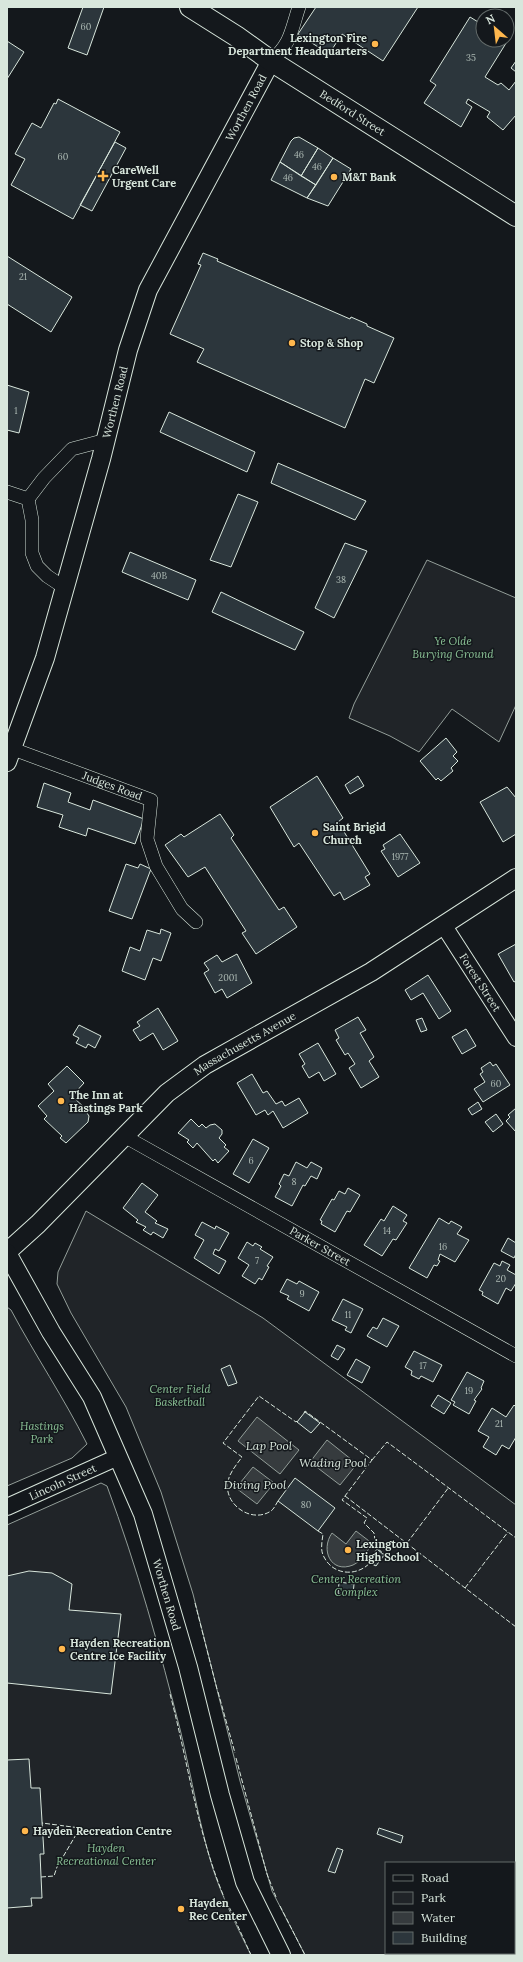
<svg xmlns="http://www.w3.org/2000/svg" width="523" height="1962" font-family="Lora,serif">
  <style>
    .green { fill: #202428; stroke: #939e99; fill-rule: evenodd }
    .water { fill: #363b3e; stroke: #939e99 }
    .building { fill: #2c363c; stroke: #d8e6dc }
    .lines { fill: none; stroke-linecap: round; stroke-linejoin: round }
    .minor-casing { stroke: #d8e6dc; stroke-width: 14 }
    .tertiary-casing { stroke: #d8e6dc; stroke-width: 18 }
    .secondary-casing { stroke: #d8e6dc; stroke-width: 20 }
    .primary-casing { stroke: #d8e6dc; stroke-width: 22 }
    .minor { stroke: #14181c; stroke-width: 13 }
    .tertiary { stroke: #14181c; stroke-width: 16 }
    .secondary { stroke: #14181c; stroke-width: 18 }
    .primary { stroke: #14181c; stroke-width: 20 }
    .fence { stroke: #d8e6dc; stroke-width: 1; stroke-dasharray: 5 2; stroke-linecap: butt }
    .poi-dot { fill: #ffb74d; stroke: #14181c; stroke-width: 1.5 }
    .labels { text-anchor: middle; stroke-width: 3; stroke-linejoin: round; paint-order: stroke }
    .number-label { font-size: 9px; fill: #adbab4 }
    .poi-label { font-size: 11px; font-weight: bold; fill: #d8e6dc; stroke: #14181c; text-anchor: start }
    .street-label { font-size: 11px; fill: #d8e6dc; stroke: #14181c }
    .park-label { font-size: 11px; font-style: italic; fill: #8ac095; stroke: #14181c }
    .water-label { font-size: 12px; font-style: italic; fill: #d8e6dc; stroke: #14181c }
  </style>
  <rect width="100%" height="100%" fill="#14181c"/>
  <path class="green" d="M427,560L516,598V705L499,742L452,709L419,752L390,736L349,718L354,704Z
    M86,1211L263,1318L516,1505V1955H305L272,1891L240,1781L193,1594L161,1492L126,1407L71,1313L57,1284L58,1272ZM386,1863H514V1953H386Z
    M7,1307L11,1310C35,1355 64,1398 87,1444L72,1458L7,1486Z
    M101,1483L107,1486C137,1567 160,1650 181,1733C192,1779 199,1824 213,1869C223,1899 237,1927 251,1955H7V1525Z"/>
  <path class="water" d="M257,1417L299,1450L280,1474L238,1441Z
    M327,1440L357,1464L340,1485L310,1462Z
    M253,1467L274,1483L257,1504L236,1488Z
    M356,1531L373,1544C367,1550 362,1561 353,1565C331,1574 320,1550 332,1533L346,1544Z"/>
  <path class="building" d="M83,7H104L87,55L68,48Z
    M316,7H418L383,61L342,34L329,54L298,34Z
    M470,17L483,25V40H508L485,77L498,85L501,83L509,90L516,81V115L503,130L487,117L490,112L468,99L466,103L472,107L461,127L424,103L436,85L430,81Z
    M7,41L24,52L7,79Z
    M516,61V72L511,68Z
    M58,99L120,132L73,219L11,185L25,159L15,154L32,123L41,128L54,103L56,104Z
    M299,137L318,148L301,176L280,162L291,141L294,138Z
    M115,142L126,148L92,211L80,205Z
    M318,148L333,158L316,185L301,176Z
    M333,158L351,169L328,206L307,198Z
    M280,162L316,185L307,198L271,180Z
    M203,253L218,259L217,261L350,319L351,317L367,324V326L394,338L374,383L365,379L345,428L197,362L204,349L170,334L201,265L198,264Z
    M7,256L72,297L51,332L7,304Z
    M7,385L29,392L19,433L7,430Z
    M169,412L255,452L247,472L160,432Z
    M278,463L366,501L355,520L271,483Z
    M238,494L258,502L231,567L210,560Z
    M345,543L367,551L334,618L315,608Z
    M130,552L196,580L188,600L122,572Z
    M221,592L304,632L295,650L212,612Z
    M446,738L457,752L453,756L458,761L451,768L453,771L441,781L438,778L436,780L420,761Z
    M317,776L343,818L338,822L370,874L365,877L370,885L344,900L340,892L334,896L299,843L294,847L270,807Z
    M358,776L364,786L350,794L345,785Z
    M44,783L71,793L68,802L90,810L93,800L144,819L135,844L88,828L86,836L59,827L63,815L37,807Z
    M507,787L516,798V834L503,842L480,802Z
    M220,814L234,835L231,838L279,910L284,907L297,927L256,954L242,933L246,931L205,867L188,877L165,845L181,834L184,837Z
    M400,834L420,863L398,877L381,851L385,849L383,845Z
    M126,864L138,868L140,864L151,869L132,919L109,911Z
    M161,929L171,933L161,961L153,958L145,980L122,971L130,947L140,951L147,930L160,934Z
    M516,944V981L514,982L498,954Z
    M237,954L252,983L227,998L222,989L215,993L204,973L209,970L204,963L217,955L222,962Z
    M428,975L451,1011L439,1019L423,993L411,1000L405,990Z
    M158,1008L178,1041L163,1050L153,1033L140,1041L133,1030L140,1026L137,1022Z
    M358,1017L366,1030L360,1033L374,1057L369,1061L379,1077L361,1088L349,1068L355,1064L348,1053L345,1055L336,1040L339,1038L335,1030Z
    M422,1018L427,1030L421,1032L416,1020Z
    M79,1025L101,1036L95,1048L88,1044L86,1048L76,1043L79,1038L73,1035Z
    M466,1029L476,1046L462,1054L452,1037Z
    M318,1043L336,1074L324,1081L319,1072L309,1078L302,1066L305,1064L299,1054Z
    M490,1062L493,1066L496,1064L510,1085L483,1102L474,1089L485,1082L480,1074L483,1072L481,1068Z
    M67,1066L84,1083L72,1096L88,1111L87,1113L89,1116L88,1122L66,1143L60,1138L62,1136L44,1119L47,1116L38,1106L54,1091L48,1084Z
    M252,1074L263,1093L267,1091L276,1104L282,1101L285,1106L299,1098L308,1113L283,1128L273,1111L268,1115L265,1110L256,1115L237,1083Z
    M478,1102L482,1109L472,1115L468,1109Z
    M516,1108V1132L506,1121L510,1117L508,1115Z
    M496,1114L503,1124L493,1132L485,1122Z
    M191,1119L199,1127L202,1124L206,1128L210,1125L215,1124L222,1130V1134L219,1138L226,1145L224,1147L229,1151L218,1163L215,1159L213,1161L197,1143L193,1148L187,1142L189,1140L178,1133Z
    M253,1139L269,1148L249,1183L233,1174Z
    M296,1162L307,1168L311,1162L322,1168L317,1179L311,1176L305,1186L303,1185L292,1206L275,1197L281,1186L279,1184L284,1174L289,1176Z
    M142,1183L158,1195L145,1212L157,1221L155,1223L168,1229L163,1238L153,1232L151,1235L143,1230L146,1227L136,1222L138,1220L123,1208Z
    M348,1188L360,1195L350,1212L347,1211L335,1232L321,1224L322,1221L320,1220L332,1199L334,1200L339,1191L345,1194Z
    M393,1206L407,1215L403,1221L407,1223L396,1240L393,1239L382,1256L364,1245L381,1219L384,1221Z
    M439,1218L449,1224L451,1221L462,1227L457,1234L469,1240L455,1262L440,1254L438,1260L440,1261L437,1266L434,1265L427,1278L409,1268Z
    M202,1222L215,1229L216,1226L229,1233L219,1251L215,1249L213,1254L226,1261L219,1274L194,1258L204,1240L195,1235Z
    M508,1238L516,1243V1254L514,1258L501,1251Z
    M247,1242L253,1246L255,1243L262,1247L260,1249L273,1257L267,1266L269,1267L262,1280L259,1278L255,1284L242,1276L249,1265L238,1258Z
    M502,1261L510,1265L507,1270L516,1275V1283L511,1291L506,1288L498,1304L482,1295L483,1292L479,1290L494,1263L500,1266Z
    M287,1279L297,1284L299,1281L319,1292L309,1311L287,1299L289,1296L280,1292Z
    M343,1299L363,1309L351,1333L345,1330L347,1327L332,1320Z
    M383,1318L399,1326L387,1347L367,1336L373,1327L377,1329Z
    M337,1345L345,1349L338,1360L331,1356Z
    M414,1351L442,1365L433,1382L421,1376L419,1379L411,1375L412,1371L405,1367Z
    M356,1359L370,1367L362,1383L347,1375Z
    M230,1365L237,1383L228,1386L221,1369Z
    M467,1372L484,1381L481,1388L482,1389L474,1400L476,1401L469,1414L453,1405L455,1402L451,1400Z
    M438,1395L451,1403L444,1414L431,1406Z
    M514,1405L516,1407V1437L509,1449L502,1445L496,1455L483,1447L489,1437L478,1431L492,1408L506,1417Z
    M305,1412L320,1423L311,1433L297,1422Z
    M295,1478L335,1508L318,1531L278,1501Z
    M377,1549L384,1555L376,1566L369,1561Z
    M29,1571L52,1573L72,1584L69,1610L121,1614L111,1694L7,1683V1576Z
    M339,1582L354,1584L353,1595L338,1594Z
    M29,1759L31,1788H40L44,1854H40L42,1898H31L32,1906L7,1908V1760Z
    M379,1828L403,1836L401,1843L377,1834Z
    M337,1848L343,1850L335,1873L328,1871Z"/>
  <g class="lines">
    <g class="minor-casing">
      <g id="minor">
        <path d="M271,61C291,44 291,31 299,7"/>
        <path d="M7,492L28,499L32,520V553L37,566L47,576L65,588"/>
        <path d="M28,499L44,478L72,449L106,440"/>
        <path id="s1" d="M13,749L151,800L147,839L156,866L182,909L196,922"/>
        <path id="s2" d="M124,1136L516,1356"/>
      </g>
    </g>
    <g class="tertiary-casing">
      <g id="tertiary">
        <path id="s3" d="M444,926L516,1038"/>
        <path id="s4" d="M7,1507L118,1457"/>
      </g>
    </g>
    <g class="secondary-casing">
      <g id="secondary">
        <path id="s5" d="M7,762L45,658L101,459L128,350L148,290L271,61"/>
        <path id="s6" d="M7,1252L38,1224L167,1093L205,1065L371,972L516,878"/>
        <path id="s7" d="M7,1253L51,1332L92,1397L143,1514L188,1667L220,1795L245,1882L281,1955"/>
      </g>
    </g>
    <g class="primary-casing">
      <g id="primary">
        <path id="s8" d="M190,7L236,36L271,61L516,216"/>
      </g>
    </g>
    <use href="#minor" class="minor"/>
    <use href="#tertiary" class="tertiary"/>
    <use href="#secondary" class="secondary"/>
    <use href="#primary" class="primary"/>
    <path class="fence" d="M304,1413L305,1411L372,1460L342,1500L367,1518L364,1523L374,1533L376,1547L385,1555L382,1559
      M372,1460L387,1442L516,1538
      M345,1496L516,1627
      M278,1501C276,1504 274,1509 271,1511C251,1524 223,1504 228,1481C230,1472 237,1464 242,1457L223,1443L259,1396L296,1422L297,1421
      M318,1531L323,1534C322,1542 320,1550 324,1557C333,1575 356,1577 370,1563L376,1566
      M407,1543L449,1487
      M465,1588L508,1532
      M195,1603L217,1689
      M218,1692L235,1753
      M170,1694C188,1762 197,1832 224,1897
      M236,1758L267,1874L276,1897
      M41,1877L54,1876L57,1867L80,1828L42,1823
      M226,1900L251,1955
      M280,1906L305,1955
      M514,1934L516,1932
      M497,1955L499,1953"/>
  </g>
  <g class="poi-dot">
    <circle cx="375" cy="44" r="4"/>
    <path d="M101 170h4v4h4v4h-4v4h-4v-4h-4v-4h4z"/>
    <circle cx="334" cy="177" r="4"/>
    <circle cx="292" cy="343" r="4"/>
    <circle cx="315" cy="833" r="4"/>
    <circle cx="61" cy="1101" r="4"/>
    <circle cx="348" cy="1550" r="4"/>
    <circle cx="62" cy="1649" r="4"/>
    <circle cx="25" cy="1831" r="4"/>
    <circle cx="181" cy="1909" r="4"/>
  </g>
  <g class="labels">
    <g class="number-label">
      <text x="86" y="30">60</text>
      <text x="471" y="61">35</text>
      <text x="299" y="158">46</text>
      <text x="63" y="160">60</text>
      <text x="317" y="170">46</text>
      <text x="288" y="181">46</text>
      <text x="23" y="280">21</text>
      <text x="16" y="414">1</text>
      <text x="159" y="579">40B</text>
      <text x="341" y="583">38</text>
      <text x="400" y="860">1977</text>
      <text x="228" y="981">2001</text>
      <text x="496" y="1087">60</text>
      <text x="251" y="1164">6</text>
      <text x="294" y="1185">8</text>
      <text x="387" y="1234">14</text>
      <text x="443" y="1250">16</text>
      <text x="257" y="1264">7</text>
      <text x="501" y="1282">20</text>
      <text x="302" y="1297">9</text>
      <text x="348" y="1318">11</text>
      <text x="423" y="1369">17</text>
      <text x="469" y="1394">19</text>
      <text x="499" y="1427">21</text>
      <text x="306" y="1508">80</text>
    </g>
    <g class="poi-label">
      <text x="367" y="42" text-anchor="end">Lexington Fire<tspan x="367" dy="13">Department Headquarters</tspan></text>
      <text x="112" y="174">CareWell<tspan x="112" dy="13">Urgent Care</tspan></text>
      <text x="342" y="181">M&amp;T Bank</text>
      <text x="300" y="347">Stop &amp; Shop</text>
      <text x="323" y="831">Saint Brigid<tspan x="323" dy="13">Church</tspan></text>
      <text x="69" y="1099">The Inn at<tspan x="69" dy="13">Hastings Park</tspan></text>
      <text x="356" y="1548">Lexington<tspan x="356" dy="13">High School</tspan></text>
      <text x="70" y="1647">Hayden Recreation<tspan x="70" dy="13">Centre Ice Facility</tspan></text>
      <text x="33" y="1835">Hayden Recreation Centre</text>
      <text x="189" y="1907">Hayden<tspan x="189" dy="13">Rec Center</tspan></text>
    </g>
    <g class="street-label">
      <text dy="4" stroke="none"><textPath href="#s5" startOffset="700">Worthen Road</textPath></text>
      <text dy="4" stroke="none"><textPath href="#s8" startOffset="194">Bedford Street</textPath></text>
      <text dy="4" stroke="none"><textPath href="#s5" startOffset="376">Worthen Road</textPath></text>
      <text dy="4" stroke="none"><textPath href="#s1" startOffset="106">Judges Road</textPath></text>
      <text dy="4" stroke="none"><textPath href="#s3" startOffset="67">Forest Street</textPath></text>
      <text dy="4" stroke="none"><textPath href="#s6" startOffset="318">Massachusetts Avenue</textPath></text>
      <text dy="4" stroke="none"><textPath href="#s2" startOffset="225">Parker Street</textPath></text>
      <text dy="4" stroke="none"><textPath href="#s4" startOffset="61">Lincoln Street</textPath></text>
      <text dy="4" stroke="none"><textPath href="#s7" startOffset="379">Worthen Road</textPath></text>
    </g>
    <g class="park-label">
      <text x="453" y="645">Ye Olde<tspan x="453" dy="13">Burying Ground</tspan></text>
      <text x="180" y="1393">Center Field<tspan x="180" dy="13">Basketball</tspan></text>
      <text x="42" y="1430">Hastings<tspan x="42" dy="13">Park</tspan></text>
      <text x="356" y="1583">Center Recreation<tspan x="356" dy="13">Complex</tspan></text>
      <text x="106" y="1852">Hayden<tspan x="106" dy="13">Recreational Center</tspan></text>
    </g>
    <g class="water-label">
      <text x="269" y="1450">Lap Pool</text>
      <text x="333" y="1467">Wading Pool</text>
      <text x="255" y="1489">Diving Pool</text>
    </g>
  </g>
  <rect width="523" height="1962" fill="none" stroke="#d8e6dc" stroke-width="16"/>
  <rect x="385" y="1862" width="130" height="92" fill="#14181c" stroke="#626a69"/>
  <rect x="393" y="1875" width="20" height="6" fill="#14181c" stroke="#626a69"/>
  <text x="421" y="1882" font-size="12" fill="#d8e6dc">Road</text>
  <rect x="393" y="1892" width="20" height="12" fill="#202428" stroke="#626a69"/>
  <text x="421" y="1902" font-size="12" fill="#d8e6dc">Park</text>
  <rect x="393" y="1912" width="20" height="12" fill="#363b3e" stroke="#626a69"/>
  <text x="421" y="1922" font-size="12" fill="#d8e6dc">Water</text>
  <rect x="393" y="1932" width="20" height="12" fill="#2c363c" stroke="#626a69"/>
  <text x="421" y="1942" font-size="12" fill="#d8e6dc">Building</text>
  <g transform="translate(495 28) rotate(332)"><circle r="19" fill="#14181c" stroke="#626a69"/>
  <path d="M0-3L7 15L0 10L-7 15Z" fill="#ffb74d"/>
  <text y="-6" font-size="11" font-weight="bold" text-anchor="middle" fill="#d8e6dc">N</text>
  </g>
</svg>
